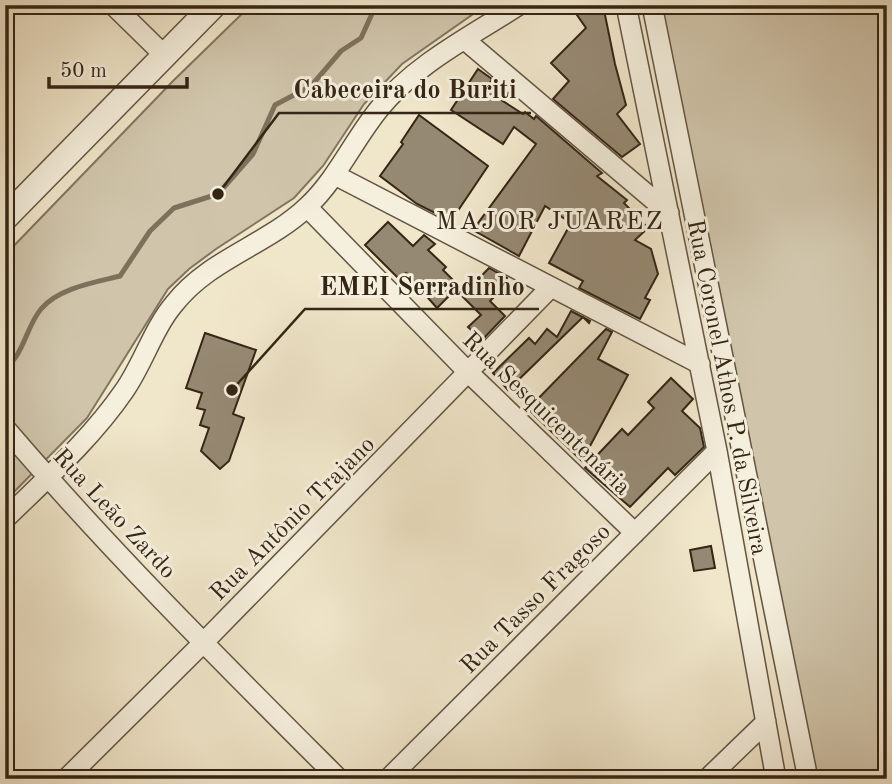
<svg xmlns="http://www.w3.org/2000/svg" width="892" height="784" font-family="'Old Standard TT',serif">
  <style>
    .green { fill: #d0c5ab; stroke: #827560; stroke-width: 2 }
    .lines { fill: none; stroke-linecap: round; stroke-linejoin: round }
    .stream { stroke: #7e715c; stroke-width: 5 }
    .building { fill: #968973; stroke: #342515; stroke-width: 2 }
    .minor-casing { stroke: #635542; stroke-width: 22 }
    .tertiary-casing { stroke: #635542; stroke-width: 27 }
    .minor { stroke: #f5efdd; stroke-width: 19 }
    .tertiary { stroke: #f5efdd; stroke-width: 24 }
    .labels { text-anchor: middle; stroke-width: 6; stroke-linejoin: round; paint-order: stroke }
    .street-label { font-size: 24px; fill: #342515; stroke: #f5efdd }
    .neighbourhood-label { font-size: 26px; letter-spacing: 2px; fill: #342515; stroke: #f5efdd }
    .leader { fill: none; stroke: #342515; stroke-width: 2.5 }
    .callout-dot { fill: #342515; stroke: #f5efdd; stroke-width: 2.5 }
    .callout-label { font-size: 26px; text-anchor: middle; font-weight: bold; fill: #342515; stroke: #f5efdd; stroke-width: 6; stroke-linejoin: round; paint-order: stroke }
  </style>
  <rect width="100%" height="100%" fill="#f0e6ca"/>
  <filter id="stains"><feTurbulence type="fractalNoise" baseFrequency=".00286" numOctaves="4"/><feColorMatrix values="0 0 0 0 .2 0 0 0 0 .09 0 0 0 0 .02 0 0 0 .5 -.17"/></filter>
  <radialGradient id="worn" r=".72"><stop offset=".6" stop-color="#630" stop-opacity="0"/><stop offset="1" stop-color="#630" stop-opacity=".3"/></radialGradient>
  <path class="green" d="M251,5H486L402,64L364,104L323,166L294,198L216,249L189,269L168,289L87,418L5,501V255L173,81Z
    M661,5H887V779H816Z"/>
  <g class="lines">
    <path class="stream" d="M5,369C25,352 26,327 41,309C58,288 96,282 120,276L150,231L174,208L218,194L253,154L275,105L311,86L341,51L361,38L376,5"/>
  </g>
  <path class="building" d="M570,5H603L615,64L626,105L617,114L640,144L622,157L553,99L569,81L551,63L586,28Z
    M478,69L492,79L487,88L494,92L492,94L523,114L525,112L534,119L536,116L602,173L597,176L627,200L624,203L648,228L635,240L651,249L658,274L645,298L650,300L640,319L579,288L583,281L549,263L571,223L545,206L519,256L473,230L536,144L514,127L503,144L451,110Z
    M419,115L488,166L451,221L417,204L380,176L403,144L401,142Z
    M388,222L413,246L424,235L435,244L428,250L446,267L443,270L459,286L437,308L406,273L399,279L365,245Z
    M489,268L507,278L506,280L509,282L490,301L505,316L482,340L468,327L481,315L462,296Z
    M571,311L590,321L589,323L583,317L508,390L493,373L529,338L535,344L547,329L557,337Z
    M606,329L612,332L598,359L628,375L582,461L528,409Z
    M205,333L256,350L233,414L244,418L229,461L220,469L201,451L209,428L200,425L205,410L197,408L202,393L186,388Z
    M671,378L693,399L682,411L700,428L704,447L675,475L668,468L630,507L585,468L622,429L628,435L654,408L648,402Z
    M711,546L715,568L694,571L690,550Z"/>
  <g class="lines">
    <g class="minor-casing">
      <path id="minor" d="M113,5L164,55
        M626,5L717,451L776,779
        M652,5L808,779
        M465,40L669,213
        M335,175L700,364
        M307,207L469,373L635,533
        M5,428C110,551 225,665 339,779
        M5,519C47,478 91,439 124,391C143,364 153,329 174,304C209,259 267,245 307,207C337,179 353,141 379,109C415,64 471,36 519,5
        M66,779L203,643L550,288
        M388,779L717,451
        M707,779L766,722"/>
    </g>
    <g class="tertiary-casing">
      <path id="tertiary" d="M5,218L214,5"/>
    </g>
    <use href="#minor" class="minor"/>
    <use href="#tertiary" class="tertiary"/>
  </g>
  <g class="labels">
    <g class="street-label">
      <text transform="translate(728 387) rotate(79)" y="8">Rua Coronel Athos P. da Silveira</text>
      <text transform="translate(547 413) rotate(44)" y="8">Rua Sesquicentenária</text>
      <text transform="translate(115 513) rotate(47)" y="8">Rua Leão Zardo</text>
      <text transform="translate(292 518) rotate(-45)" y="8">Rua Antônio Trajano</text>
      <text transform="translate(535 598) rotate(-45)" y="8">Rua Tasso Fragoso</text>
    </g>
    <g class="neighbourhood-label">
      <text x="550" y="229">MAJOR JUAREZ</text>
    </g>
  </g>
  <path class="leader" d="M218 194L279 113H531M232 390L305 309H539"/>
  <g class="callout-dot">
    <circle cx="218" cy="194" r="7"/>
    <circle cx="232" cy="390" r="7"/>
  </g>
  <g class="callout-label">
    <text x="405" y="98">Cabeceira do Buriti</text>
    <text x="422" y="295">EMEI Serradinho</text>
  </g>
  <rect width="892" height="784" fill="none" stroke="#f0e6ca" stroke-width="28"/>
  <rect x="7" y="7" width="878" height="770" fill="none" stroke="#342515" stroke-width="3.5"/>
  <rect x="14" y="14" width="864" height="756" fill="none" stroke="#342515" stroke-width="2"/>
  <path d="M49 77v10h138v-10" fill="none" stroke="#342515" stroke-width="3.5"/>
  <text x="60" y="77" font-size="21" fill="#342515" stroke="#f5efdd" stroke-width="5" paint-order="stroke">50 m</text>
  <rect width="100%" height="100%" filter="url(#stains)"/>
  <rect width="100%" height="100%" fill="url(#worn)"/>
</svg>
